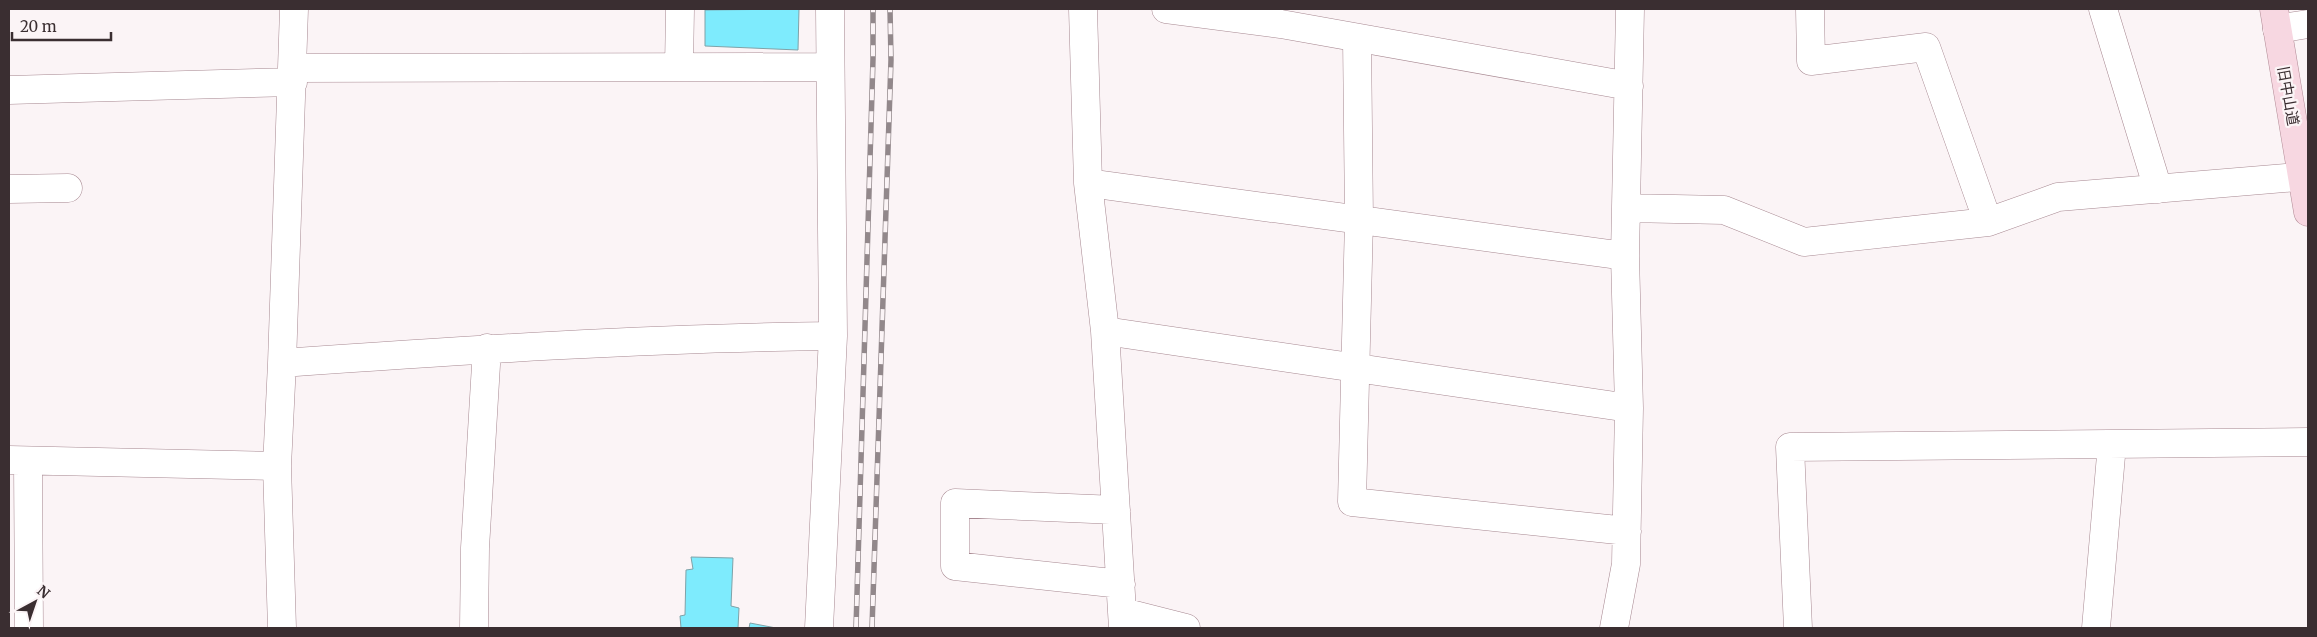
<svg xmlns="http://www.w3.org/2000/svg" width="2317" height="637" font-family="Merriweather,'Noto Sans JP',serif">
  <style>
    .building { fill: #7eebfd; stroke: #7fa2a8 }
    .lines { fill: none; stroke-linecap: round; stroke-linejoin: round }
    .minor-casing { stroke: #a78891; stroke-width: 29 }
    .major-casing { stroke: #b28b96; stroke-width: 29 }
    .minor { stroke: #fff; stroke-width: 28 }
    .major { stroke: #f7d7e1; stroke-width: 28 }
    .rail-casing { stroke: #92888b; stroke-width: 5.5 }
    .rail { stroke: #fbf4f6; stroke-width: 4; stroke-dasharray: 11; stroke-linecap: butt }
    .labels { text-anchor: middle; stroke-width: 4.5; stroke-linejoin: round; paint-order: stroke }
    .street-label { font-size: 15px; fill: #3a2e31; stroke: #fbf4f6 }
  </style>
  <rect width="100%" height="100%" fill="#fbf4f6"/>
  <path class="building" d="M799,9L798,50L705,46V10Z
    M691,557L733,558L731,606L739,608L738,628H681L680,616L685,615L686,570L693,569Z
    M750,623L776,628H749Z"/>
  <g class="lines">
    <g class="minor-casing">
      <path id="minor" d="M1083,9L1088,183L1105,331L1123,628
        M1166,9L1281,24L1629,86
        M1810,9L1811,61L1926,47L1988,222
        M2103,9L2158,189
        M2277,29L2308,24
        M1357,38L1359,220L1352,502L1627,531
        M679,67L680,9
        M293,68L830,67
        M9,90L293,82
        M1088,183L1625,256
        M9,189L68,188
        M1626,208L1724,210L1804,242L1988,222L2058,197L2308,176
        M1105,331L1629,408
        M282,363C466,350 649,338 833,336
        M9,460L277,466
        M28,461L29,628
        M1116,510L955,503V566L1121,584
        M1123,612L1186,628
        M282,628L277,466L282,363L294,9
        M474,628L475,548L487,348
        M819,628L833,336L830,9
        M1614,628L1626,564L1629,408L1625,256L1630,9
        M1798,628L1790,447L2308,442
        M2096,628L2112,444"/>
    </g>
    <g class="major-casing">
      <path id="major" d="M2274,9L2308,212"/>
    </g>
    <use href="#minor" class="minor"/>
    <use href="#major" class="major"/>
    <g class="rail-casing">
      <path id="rail" d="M856,628L873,59V9
        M872,628L891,60L890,9"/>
    </g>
    <use href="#rail" class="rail"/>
  </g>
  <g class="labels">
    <g class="street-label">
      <text transform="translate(2288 96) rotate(80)" y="5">旧中山道</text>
    </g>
  </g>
  <rect width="2317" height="637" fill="none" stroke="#3a2e31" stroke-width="20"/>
  <g transform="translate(35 602) rotate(40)" stroke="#fbf4f6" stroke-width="4" paint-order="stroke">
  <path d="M0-4L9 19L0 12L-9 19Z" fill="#3a2e31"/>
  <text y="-8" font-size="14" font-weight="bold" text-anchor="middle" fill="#3a2e31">N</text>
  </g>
  <path d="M12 32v8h99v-8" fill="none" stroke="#3a2e31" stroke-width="2.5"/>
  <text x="20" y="32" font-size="15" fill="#3a2e31" stroke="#fbf4f6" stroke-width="4" paint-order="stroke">20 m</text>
</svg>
